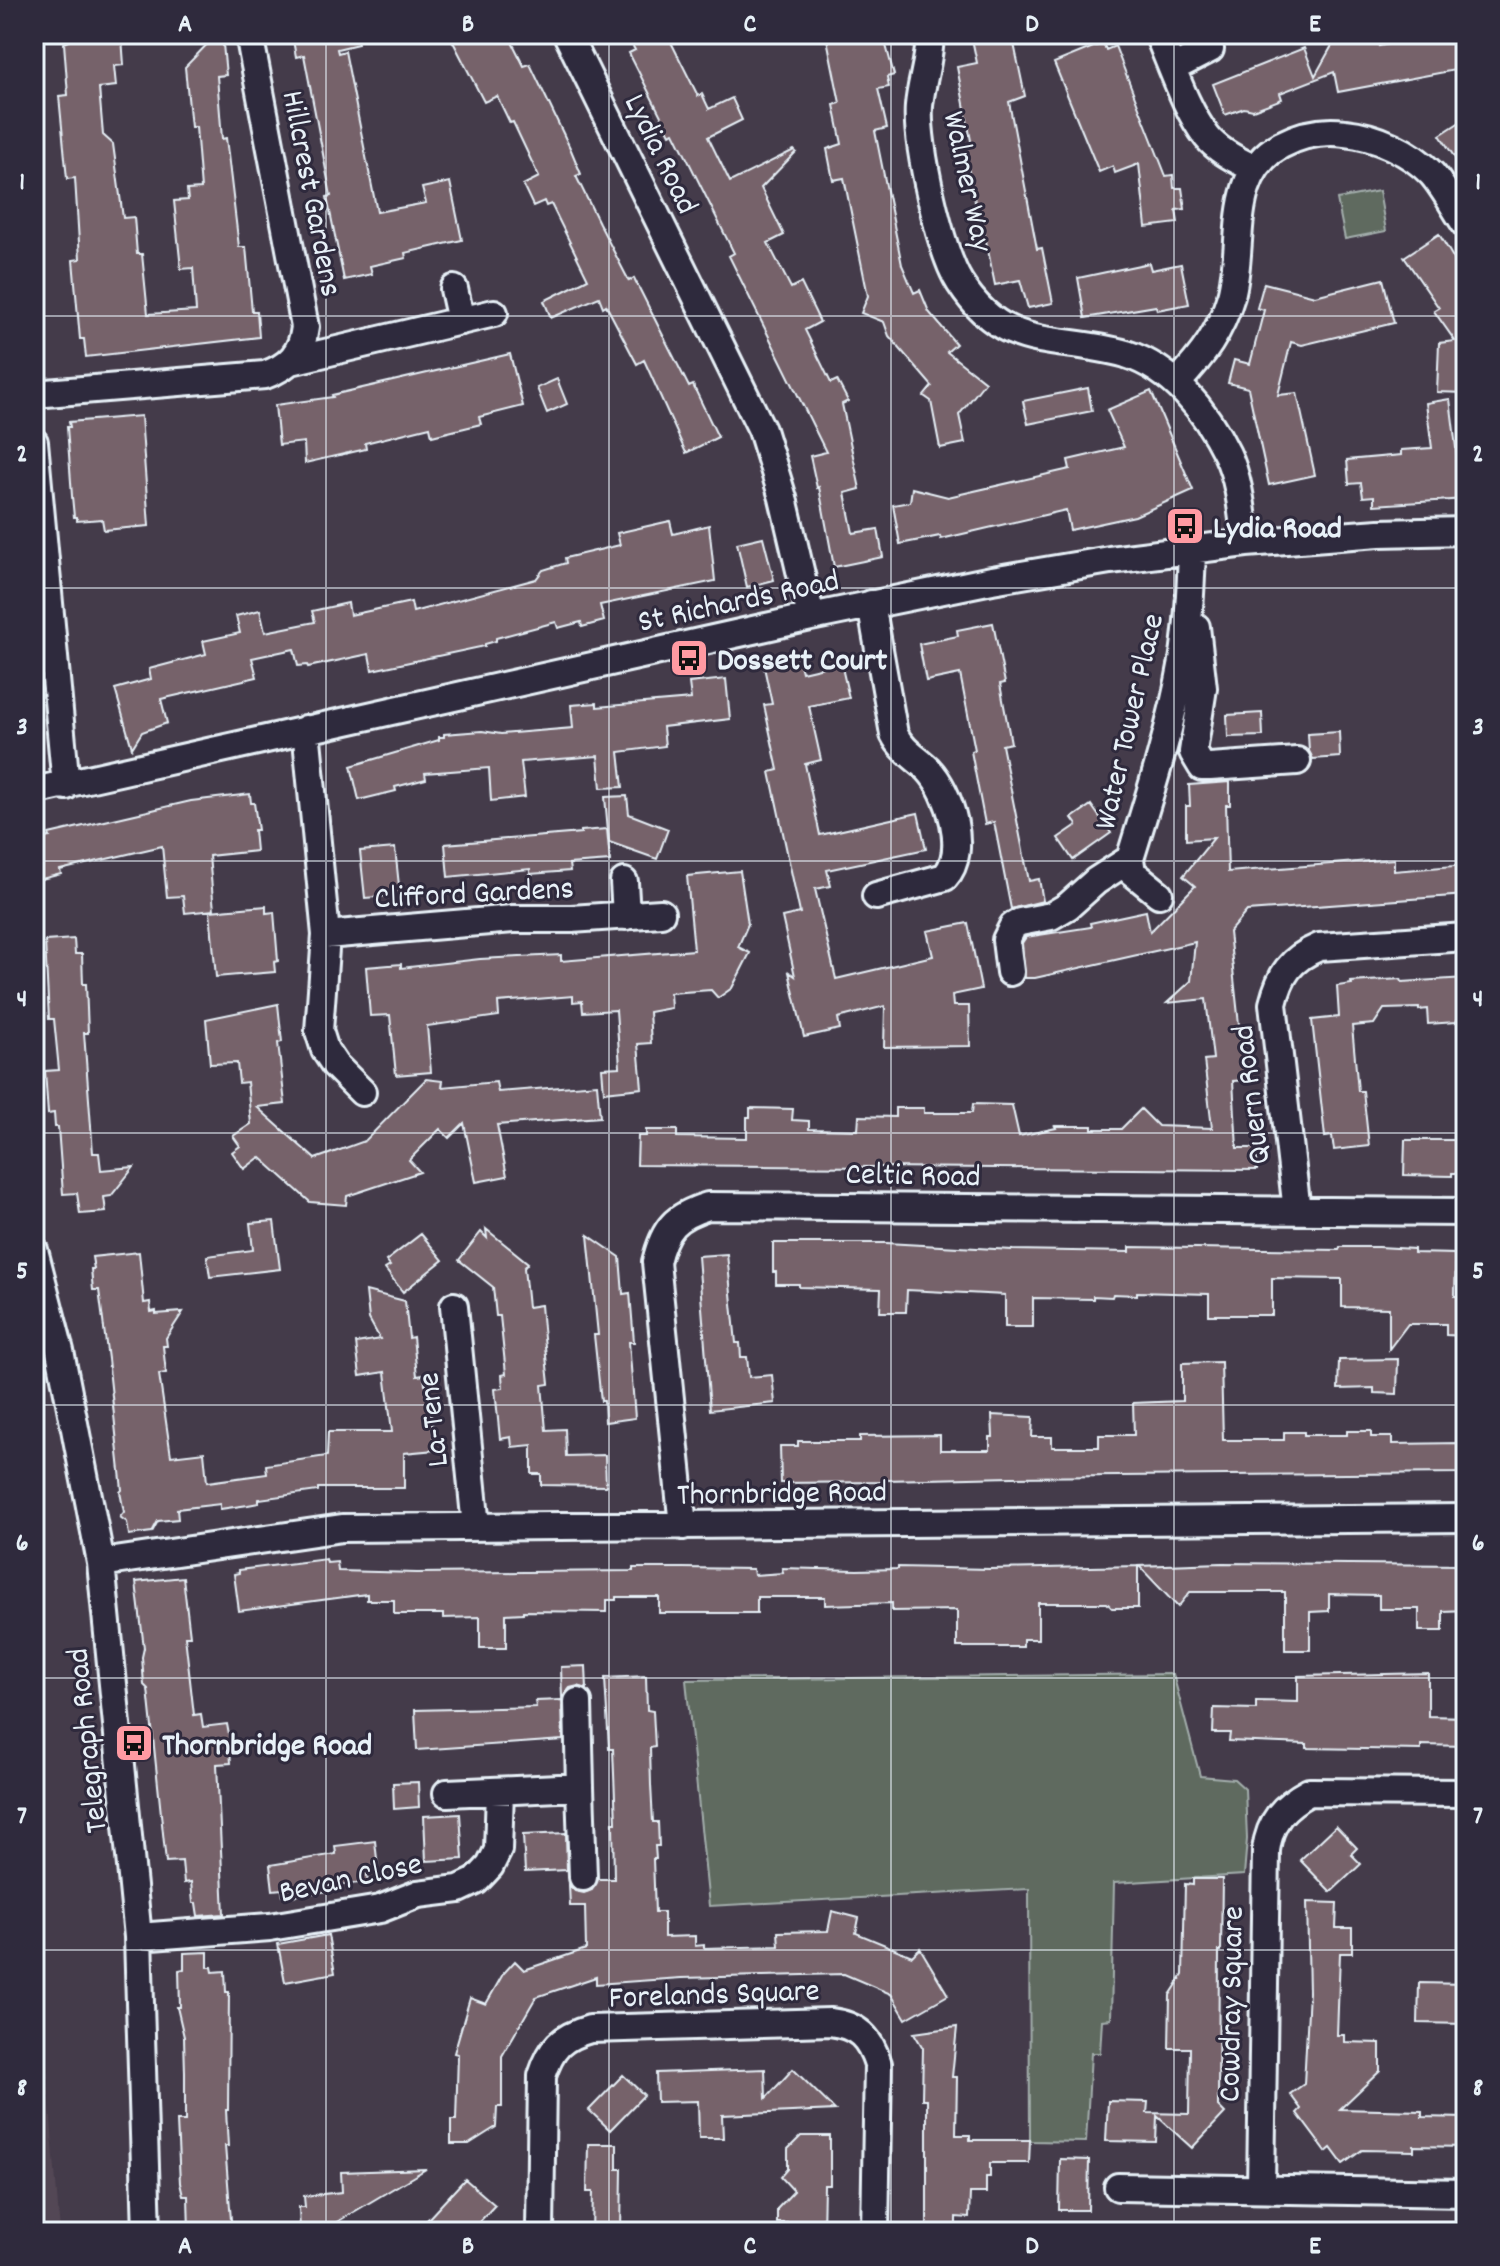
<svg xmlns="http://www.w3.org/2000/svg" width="1500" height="2266" font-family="Dekko,sans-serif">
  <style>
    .built { fill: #534754 }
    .green { fill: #5e6a5f; stroke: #a3aeac; stroke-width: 2 }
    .building { fill: #76626a; stroke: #e8f1f8; stroke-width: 2 }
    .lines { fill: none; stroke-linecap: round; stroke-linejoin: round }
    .minor-casing { stroke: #e8f1f8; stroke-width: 32 }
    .minor { stroke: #2f2a3d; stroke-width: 26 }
    .grid { fill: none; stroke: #e8f1f8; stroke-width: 2; stroke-opacity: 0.55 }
    .labels { text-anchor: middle; stroke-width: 6; stroke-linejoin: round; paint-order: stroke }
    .street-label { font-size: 32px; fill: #e8f1f8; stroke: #2f2a3d }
    .poi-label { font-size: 32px; font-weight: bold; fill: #e8f1f8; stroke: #2f2a3d; text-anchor: start }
    .neatline { fill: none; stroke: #e8f1f8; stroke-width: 3 }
    .grid-label { font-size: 26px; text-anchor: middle; font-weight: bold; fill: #e8f1f8 }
  </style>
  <rect width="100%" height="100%" fill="#443b4a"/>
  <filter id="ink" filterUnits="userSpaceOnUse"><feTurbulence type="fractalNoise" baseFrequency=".0125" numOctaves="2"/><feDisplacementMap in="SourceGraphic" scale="16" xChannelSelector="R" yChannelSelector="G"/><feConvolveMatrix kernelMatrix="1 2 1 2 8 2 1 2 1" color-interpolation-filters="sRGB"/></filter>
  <g filter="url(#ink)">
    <path class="built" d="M34,1907L60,2232H34Z"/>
    <path class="green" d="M1379,191L1386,231L1345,239L1337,199Z
      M1173,1674L1200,1776L1234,1779L1245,1789L1247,1839L1244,1875L1114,1883L1111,2019L1102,2020L1100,2053H1091L1086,2142L1030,2141L1029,1889L709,1906L686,1680Z"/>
    <path class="building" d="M68,34H105V38L122,37L124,65L114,66L116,86L99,88L103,135L113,144L123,218L134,217L137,254H142L148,314L196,311L193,268L181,269L174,201L188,200L187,190L201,189L196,127H191L185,67L217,34H222L226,75L217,76L222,139L226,138L239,247H246L252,311H257L259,337L86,357L84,339H80L73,260L80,259L75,178L67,179L59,96L68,95L64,43L69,41Z
      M292,34H357L358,44L337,49L338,53L345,51L377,212L426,203L422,188L450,182L462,240L405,253L406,258L370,266L372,274L344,280L327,197L331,196L304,55L296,57Z
      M449,34H508L524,66L530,64L571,150L581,174L576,176L599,223L629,281L634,278L689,387L693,385L718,437L686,453L644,360L637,364L606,305L603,307L599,297L551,318L544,301L588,279L551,204L546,206L544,201L533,206L523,185L539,177L513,122L510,123L497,96L484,102Z
      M626,34H667L698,96L702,94L709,109L732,98L742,120L708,137L730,182L794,150L796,152L761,188L784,235L768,243L791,288L801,283L820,322L805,330L831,383L837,380L848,401L842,404L860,489L845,493L853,533L878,529L883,557L834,567L819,487L817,488L810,456L826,452L729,256L734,253L674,132L670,134L629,53L635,50Z
      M826,34H883L894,75L887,77L889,87L878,89L887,128L875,131L902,265L914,293L920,290L929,312L956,344L947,352L985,382L959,415L965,443L940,448L931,401L924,396L932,386L889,336L884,322L861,313L868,296L844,178L833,180L827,149L842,144L834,105L840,103Z
      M971,34H1012L1025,96L1009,102L1037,249L1042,248L1053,303L1028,308L1020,280L995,285L979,206L976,207L964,148L972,146L957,67L977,63Z
      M1437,34H1466V68L1338,92L1334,72L1280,93L1282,99L1253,110L1244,108L1225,115L1213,84L1304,48L1315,76L1334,42L1377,35L1379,46Z
      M1103,43L1106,50L1115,46L1166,176L1173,175L1174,188H1182L1185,209L1176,210L1178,223L1146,227L1139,164L1115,173L1113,166L1099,172L1054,63Z
      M1466,118V175L1440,135Z
      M1439,234L1466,279V393L1437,392L1439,343L1455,341L1434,311L1439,308L1404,257Z
      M1149,263L1151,270L1181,264L1189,304L1157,310L1156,306L1085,318L1078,278Z
      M1383,279L1394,323L1302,345L1291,342L1278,395L1297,393L1315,475L1269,485L1248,388L1228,383L1234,360L1250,364L1264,310L1257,308L1264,283L1315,296Z
      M510,354L523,406L479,417L481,424L432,436L430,427L365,443L366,449L305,463L304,442L279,445L275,405L333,397L332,395Z
      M557,379L567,404L547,413L537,388Z
      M1088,388L1092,411L1028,424L1023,401Z
      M1151,391L1193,490L1135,516L1070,530L1066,510L941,539L940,536L900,544L893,505L910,502L912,488L948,497L1070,469L1068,460L1124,447L1107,410Z
      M1450,399L1458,464H1466V499L1374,505V496L1363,497L1361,483L1349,484L1347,460L1401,455V450L1432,448L1426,403Z
      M141,416L149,526L104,530L102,519L77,521V517H74L72,496L67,427H70L69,422Z
      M670,521L673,534L709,525L715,581L600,605L604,621L582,627L581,622L558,628L556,622L496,638V641L485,644V646L372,670L369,654L308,667L307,665L298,666L294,649L252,658L257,677L161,699L167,723L142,732L132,748L115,689L151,679L149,669L206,654L203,641L240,633L236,616L260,610L265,632L315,622L312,611L348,603L350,615L411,602L413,612L536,579L543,570L566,563L565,558L620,545L617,533Z
      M763,537L774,580L747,587L737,543Z
      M993,623L1005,683L1000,684L1011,743L1002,745L1029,881L1039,879L1043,901L1011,909L994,822L985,824L971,751L975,750L960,674L926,681L919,644L958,636L957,630Z
      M799,660L802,672L841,663L849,698L809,706L821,760L805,764L820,835L918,813L926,849L827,870L831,886L815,889L836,979L933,956L927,931L968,923L981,989L952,995L953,1006H969L970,1046L884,1047L885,1006L838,1018L840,1029L804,1037L789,972L795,976L782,917L800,913L770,772L778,770L764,705L772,704L764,667Z
      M726,679L730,719L663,727L665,746L619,752L623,787L601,788L598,756L521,762L525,797L491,801L489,768L425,773L426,779L395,787L396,791L359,800L351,766L439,740V737H444V734L482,731L501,734L573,728L571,705L597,703V707L691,699L689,683Z
      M1262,713L1263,736L1228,737L1227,715Z
      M1339,732L1340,757L1313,759L1309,751L1308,734Z
      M1230,782V805H1226L1228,872L1394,859V871L1466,865V895L1247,911L1229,932L1245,1080L1233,1081L1237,1148H1257V1170L637,1165L638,1136H646V1130H677V1137L747,1138V1117H750V1108L793,1109L792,1120L809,1121V1129L858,1130L859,1116L895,1117V1108H924V1113H972L973,1104L1012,1105L1019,1136L1056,1128L1055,1126H1092V1129H1121L1141,1109L1158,1126L1212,1128L1204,1060L1213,1059L1206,999L1167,1003L1191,981L1195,942L1035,978H1025L1022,943L1026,937L1091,927L1090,923L1146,911L1150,932L1195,886L1183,876L1214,838L1186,840V806H1190L1189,785Z
      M250,794L251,803H254L258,830H254L256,851L209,856L214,910L185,913L183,896L167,897L162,846L60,870L61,874L34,881V840L50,837L49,834L191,801Z
      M627,796L629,814L668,829L657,859L609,842L605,797Z
      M1091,805L1111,833L1073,860L1058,838L1077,825L1072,818Z
      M607,829L610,861L569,864L570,871L530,874V869L448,877L445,844L581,833V831Z
      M395,848L400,895L365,898L360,851Z
      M740,871L748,924L738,947L750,953L732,988L718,998L711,990L670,993L671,1008L649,1012L651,1043L638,1044L642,1088L604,1092L602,1068L620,1067L616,1010L583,1012L582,1001L573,1002V996L498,1002L499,1016L427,1026L431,1072L396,1075L390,1015L370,1016L366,967L401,964V968L480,959L561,955V961L694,950L687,876Z
      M266,906V913L274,912L278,961L274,962L275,972L216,977L210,911Z
      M74,939L75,954H82L83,984H86L88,1033H84L93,1153H99L101,1170L134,1167L111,1196L104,1197L106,1212L80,1214L77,1193L63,1194L58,1127H55L54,1113L48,1114L45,1071L59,1070L54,1019H49L45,941Z
      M1466,978V1004L1456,1022L1428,1024L1427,1009L1419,1010V1008L1384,1009L1374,1024L1352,1026L1358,1091H1363L1369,1146L1334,1150L1332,1136L1325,1137L1312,1020L1339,1017L1337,986L1352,984L1351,982L1401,979L1402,982Z
      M278,1004L282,1042L278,1043L285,1104L257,1107L315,1159L365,1141L426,1079L443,1081L442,1087L496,1082L498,1092L597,1084L600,1117L497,1125L507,1176L476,1182L464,1123L449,1138L440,1129L409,1160L420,1172L347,1196L346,1205L310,1202L260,1157L244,1169L232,1152L240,1146L233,1136L251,1124L247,1082L239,1083L237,1063L210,1064L206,1019Z
      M1405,1140H1465L1466,1173H1452V1176L1404,1175Z
      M274,1221L280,1269L210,1277L207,1256L253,1250L250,1223Z
      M486,1229L528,1263L524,1268L528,1307L541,1305L543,1328L549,1384L542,1385L546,1430L565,1429L566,1456L605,1455L606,1486L541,1485V1474H532V1445L512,1447L511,1437L500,1439L495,1389L503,1388L502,1375L506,1374L500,1316H496L493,1287L459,1260L481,1232L487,1238Z
      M421,1234L443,1260L403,1292L385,1269L390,1266L386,1261Z
      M588,1235L620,1257L623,1294L630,1293L634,1342H629L635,1418L605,1422L604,1401H601L594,1335H598Z
      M773,1243H886L1013,1250L1130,1252V1247L1339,1250L1340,1247H1379L1414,1249V1253L1456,1254L1455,1296H1466V1336L1446,1335V1324H1408L1389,1349V1308L1342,1307V1279L1272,1278V1315H1209V1294L1137,1292V1295L1113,1294L1112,1297L1093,1296V1299L1033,1298V1327H1005V1295L907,1290L906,1312H880L881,1289L799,1287V1284H776V1272H773Z
      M139,1252L144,1303L150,1302L151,1312L156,1311V1314L183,1312L166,1338L167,1346H163L166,1373L159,1374L171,1456L204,1452L207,1482L267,1474L266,1465L327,1456L328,1432H392L385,1372L360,1376L356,1343L380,1339L369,1319L366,1291L405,1301L409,1338L413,1337L417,1376L424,1375L425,1385H428L435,1450L404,1453V1488H318V1491L259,1499V1503L248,1505L220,1509V1504L177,1509L178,1519L158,1521L152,1532L129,1535L127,1522L120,1517L124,1512L120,1492L122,1490L108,1359L99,1290H93L91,1269H94L92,1257Z
      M727,1254L736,1343H740L741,1357H747L749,1377L772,1375L775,1403L710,1410L698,1256Z
      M1398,1359L1397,1394L1374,1393V1388L1338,1389L1339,1360Z
      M1221,1362L1223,1440H1284V1432H1304V1435H1347V1431H1371V1437H1392V1444L1461,1443V1473L1012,1477L885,1480V1482L781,1483L780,1446H798V1441H860V1436L940,1435V1450H990V1437H993L992,1415L1033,1417L1032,1437H1052V1447H1099V1435H1134L1133,1403L1182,1401V1363Z
      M326,1559L327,1563L337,1562L338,1571L417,1573L633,1571V1568H683L753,1569L754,1575L783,1573L782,1568L857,1570L898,1569V1567L990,1569L1138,1566V1608H1112L1107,1603H1038V1639H1023V1647H957V1610L892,1611V1603L825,1605V1597H757V1613H659V1597H616V1600H607V1612L523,1611V1613L506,1614V1648H480V1617L443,1618V1614H394V1600H367V1594L239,1611L234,1574L239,1573V1570Z
      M1222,1563L1466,1565V1610L1443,1611V1631H1419V1609H1379V1595L1329,1594V1611L1310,1612V1650H1285V1592H1190L1178,1607L1139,1566Z
      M183,1577L190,1636H185L194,1715L201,1714L203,1727L227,1724L229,1735L231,1763L217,1764L224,1914L198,1916L196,1903H193L191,1882L184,1883L182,1861L166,1862L148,1689L144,1685L142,1657L144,1648L136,1582Z
      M586,1666L587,1689L578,1686L570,1688L562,1698L561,1667Z
      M1428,1673V1716L1466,1717V1746L1421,1745V1750L1307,1748V1744L1229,1741L1230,1733H1213L1214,1708L1256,1709V1701L1298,1702V1676Z
      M646,1676L647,1710L653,1711L655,1747L650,1748L651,1785L653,1822H658L659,1846H655L656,1859H653L655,1912H664V1937L695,1936V1946L704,1945V1948L779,1946L778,1932L828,1931L832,1911L859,1918L856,1933L912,1956L920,1948L948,1995L906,2019L891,1994L844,1974L681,1978L596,1984V1977L536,1997L502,2056V2107H497L496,2127L469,2144H451V2120H456L458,2054L454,2053L470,1998L486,2004L503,1974L515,1961L524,1970L586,1949L585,1906H570L569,1885L575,1891L584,1893L592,1890L598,1879H614L613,1823H616L613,1749H609L605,1678Z
      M562,1700L563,1740L417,1750L415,1710L536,1707L535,1701Z
      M418,1782L419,1807L394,1809L393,1783Z
      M460,1814L463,1859L426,1861L424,1816Z
      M1336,1826L1357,1848L1351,1854L1361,1864L1331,1892L1300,1860Z
      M566,1833L567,1870L525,1872L523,1835Z
      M375,1841L378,1868L366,1869L368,1882L329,1886L330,1891L283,1897L282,1889L273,1890L270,1865L336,1854L335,1846Z
      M1193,1879H1222L1221,1951H1219L1218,2106L1225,2113L1192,2148L1157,2116L1156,2142L1106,2141L1108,2101L1148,2102L1147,2113L1189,2114L1190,2048H1169L1170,1995L1183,1975L1185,1884L1193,1885Z
      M1307,1902L1337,1903L1336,1928H1352V1953H1340L1337,2035H1344V2042L1380,2043V2071L1340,2109L1422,2111V2117L1466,2118V2147L1414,2146V2151L1362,2150L1343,2164L1331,2148L1326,2152L1297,2113L1301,2109L1290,2094L1304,2084L1309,1992Z
      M328,1935L335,1973L285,1982L278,1944Z
      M208,1952V1967H212L213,1972L225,1971L226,1992H229L228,2110H226L228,2146H225L232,2232H189L188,2196H183L180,2183L177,2121H185V2073L184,2037L177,2007H180L179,1970L184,1969V1953Z
      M1419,1983L1466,1984V2024L1418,2023Z
      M957,2027L952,2077H957L956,2135H970V2140H1030L1029,2163H990V2177H986V2193H970L969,2218L956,2217V2232H927V2099H922L923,2048L914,2033Z
      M765,2069L766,2098L793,2069L835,2110L722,2115L723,2138H699L698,2101L657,2102L656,2073Z
      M623,2075L644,2095L610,2130L589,2110Z
      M801,2136H830V2185H824L823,2232H794V2223H777V2209L794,2191L781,2177L788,2169V2149Z
      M588,2144H617V2169H622L621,2232H592L593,2192H587Z
      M1060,2159L1089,2160L1088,2210H1059Z
      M426,2169L320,2232H300L299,2207H305L304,2196L342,2192L341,2172Z
      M465,2179L495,2205L470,2232H416Z"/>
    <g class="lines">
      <g class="minor-casing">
        <path id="minor" d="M567,34L762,430L783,498L811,617
          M930,34C930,60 921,82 919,106C916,143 940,252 960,283C1006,355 1057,334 1126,354C1173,369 1206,411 1227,454C1240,481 1242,514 1246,543
          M1158,34C1172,66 1186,110 1207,137C1219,152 1238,160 1254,169
          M1173,68L1210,49
          M454,289L461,321
          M291,361L494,313
          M1177,383C1203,355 1220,333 1231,296C1245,246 1226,174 1281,145C1302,134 1322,130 1345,133C1376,136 1411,152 1432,174C1445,189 1455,209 1466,225
          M34,394L265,375C290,366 302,353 305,327L249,34
          M34,442L66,786
          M871,604L894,734C902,750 915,757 928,769C950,792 969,851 945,877L876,896
          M1196,627L1203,688L1193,752L1202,767H1210L1297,761
          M306,729L326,935L319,1031L325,1050L335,1065L362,1092
          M34,791L811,617L992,580L1110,560L1246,543L1379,533L1466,531
          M1130,859L1132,872L1159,894
          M624,882L626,916
          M326,935L513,919H571L661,913
          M1010,972L1006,940L1013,926L1020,922L1051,916L1068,906L1096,881L1130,859C1150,794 1171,728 1183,661C1189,624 1191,586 1192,549
          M1297,1211L1273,1004C1280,975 1290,959 1319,947L1466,937
          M34,1250L60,1351L101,1563L138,1937L147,2232
          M454,1306L476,1527
          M683,1526L656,1262C664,1228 675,1216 708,1206L1466,1212
          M101,1563L342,1528L1466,1518
          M580,1787L583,1877
          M447,1793L580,1787L578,1702
          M138,1937L270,1927L380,1909L418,1894L459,1889L476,1881L490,1866L498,1850L500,1791
          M1118,2187L1466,2193
          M1261,2188L1266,1850C1270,1821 1283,1806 1309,1792L1466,1793
          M540,2232L542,2076C551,2048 561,2037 590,2029L830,2022C858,2025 870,2038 878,2064L875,2232"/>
      </g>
      <use href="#minor" class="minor"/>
    </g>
  </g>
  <path class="grid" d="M326,34V2232M609,34V2232M891,34V2232M1174,34V2232M34,316H1466M34,588H1466M34,861H1466M34,1133H1466M34,1405H1466M34,1678H1466M34,1950H1466"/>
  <defs>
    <g id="bus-square" transform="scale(2)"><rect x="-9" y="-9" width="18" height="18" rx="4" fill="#ff9aa2" stroke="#2f2a3d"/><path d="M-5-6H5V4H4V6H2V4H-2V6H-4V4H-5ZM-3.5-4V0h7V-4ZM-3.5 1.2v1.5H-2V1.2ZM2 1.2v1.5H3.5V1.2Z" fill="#111"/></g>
  </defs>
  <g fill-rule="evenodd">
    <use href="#bus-square" x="1185" y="526"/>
    <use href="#bus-square" x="689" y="658"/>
    <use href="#bus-square" x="134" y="1743"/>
  </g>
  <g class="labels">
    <g class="street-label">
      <text transform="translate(663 153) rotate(64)" y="11">Lydia Road</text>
      <text transform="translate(970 181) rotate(78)" y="11">Walmer Way</text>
      <text transform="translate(314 193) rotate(79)" y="11">Hillcrest Gardens</text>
      <text transform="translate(738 599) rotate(-12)" y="11">St Richards Road</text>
      <text transform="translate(1127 721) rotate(-77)" y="11">Water Tower Place</text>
      <text transform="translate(474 891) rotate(-3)" y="11">Clifford Gardens</text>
      <text transform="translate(1249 1095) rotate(-97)" y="11">Quern Road</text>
      <text transform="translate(913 1173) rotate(1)" y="11">Celtic Road</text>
      <text transform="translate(431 1420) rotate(-96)" y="11">La-Tene</text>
      <text transform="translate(782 1491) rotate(-1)" y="11">Thornbridge Road</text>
      <text transform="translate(85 1741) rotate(-96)" y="11">Telegraph Road</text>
      <text transform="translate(350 1876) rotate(-12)" y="11">Bevan Close</text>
      <text transform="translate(714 1992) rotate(-2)" y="11">Forelands Square</text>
      <text transform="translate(1229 2004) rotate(-89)" y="11">Cowdray Square</text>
    </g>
    <g class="poi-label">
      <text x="1213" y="537">Lydia Road</text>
      <text x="717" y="669">Dossett Court</text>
      <text x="162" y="1754">Thornbridge Road</text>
    </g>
  </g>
  <rect width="1500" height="2266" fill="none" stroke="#2f2a3d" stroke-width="88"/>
  <rect x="44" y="44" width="1412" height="2178" class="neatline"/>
  <g class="grid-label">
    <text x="185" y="31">A</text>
    <text x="468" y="31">B</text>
    <text x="750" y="31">C</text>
    <text x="1032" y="31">D</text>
    <text x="1315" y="31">E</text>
    <text x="22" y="189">1</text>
    <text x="1478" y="189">1</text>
    <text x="22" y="461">2</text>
    <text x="1478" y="461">2</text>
    <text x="22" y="734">3</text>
    <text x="1478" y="734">3</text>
    <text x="22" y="1006">4</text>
    <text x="1478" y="1006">4</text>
    <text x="22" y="1278">5</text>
    <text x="1478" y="1278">5</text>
    <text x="22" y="1550">6</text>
    <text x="1478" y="1550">6</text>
    <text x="22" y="1823">7</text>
    <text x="1478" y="1823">7</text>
    <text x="22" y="2095">8</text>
    <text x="1478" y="2095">8</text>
    <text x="185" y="2253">A</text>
    <text x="468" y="2253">B</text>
    <text x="750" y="2253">C</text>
    <text x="1032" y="2253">D</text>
    <text x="1315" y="2253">E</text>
  </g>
</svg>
